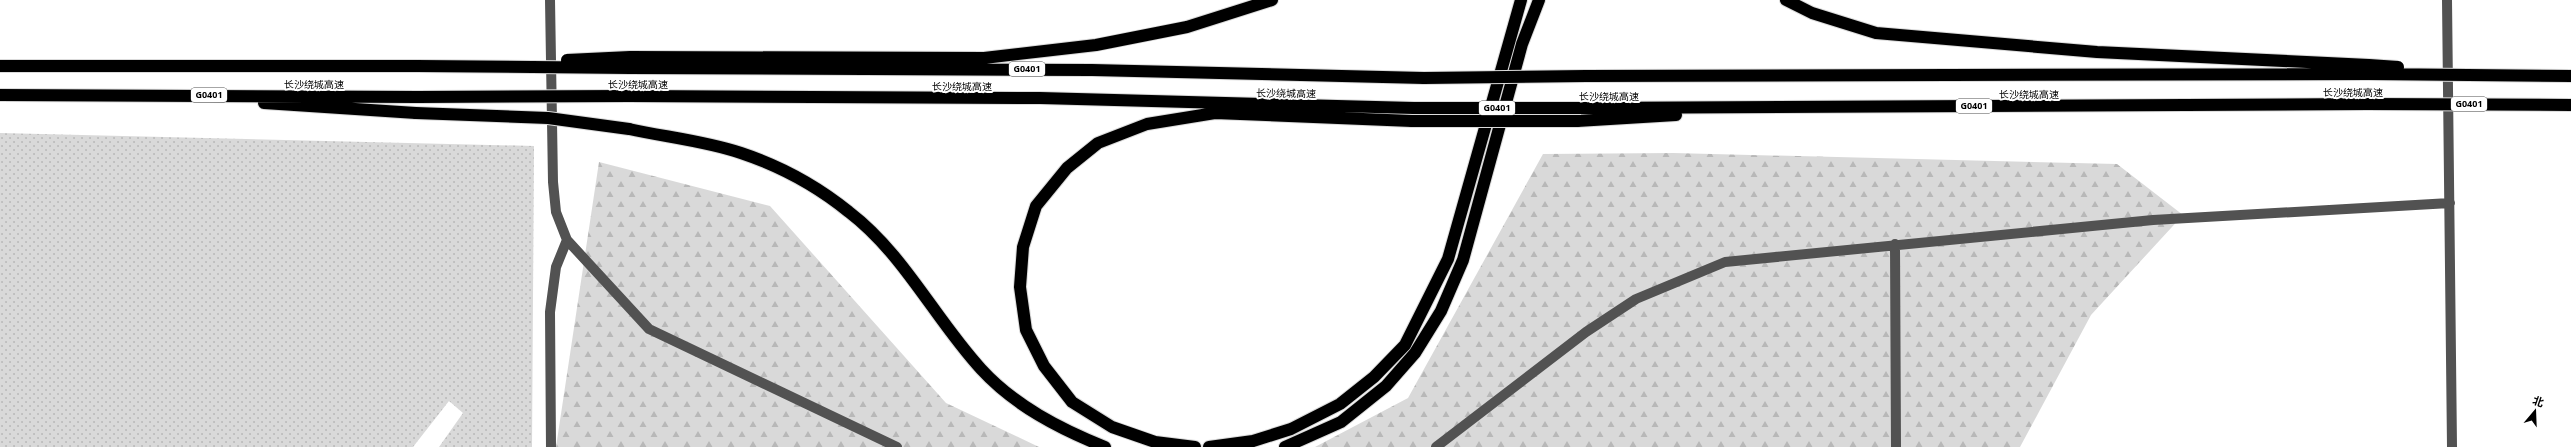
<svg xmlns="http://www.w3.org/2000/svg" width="2571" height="447" font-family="'Noto Sans','Noto Sans SC',sans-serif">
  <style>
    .grass { fill: url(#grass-dots) }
    .forest { fill: url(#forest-firs) }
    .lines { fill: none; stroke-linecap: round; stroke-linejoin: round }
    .highway-casing { stroke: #dbdbdb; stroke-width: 14 }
    .minor { stroke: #525252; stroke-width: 10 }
    .highway { stroke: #000; stroke-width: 12 }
    .highway-bridge-casing { stroke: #dbdbdb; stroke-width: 14; stroke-linecap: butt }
    .highway-bridge { stroke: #000; stroke-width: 12 }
    .labels { text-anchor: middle; stroke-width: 4; stroke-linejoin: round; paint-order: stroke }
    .shield { fill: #fff; stroke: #4c4c4c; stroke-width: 1 }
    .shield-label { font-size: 9px; font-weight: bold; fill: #000 }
    .street-label { font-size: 10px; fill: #000; stroke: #fff }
  </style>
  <defs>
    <pattern id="grass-dots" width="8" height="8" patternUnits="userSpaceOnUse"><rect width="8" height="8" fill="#d9d9d9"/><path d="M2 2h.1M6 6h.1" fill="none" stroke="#b8b8b8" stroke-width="1.8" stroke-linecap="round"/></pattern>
    <pattern id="forest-firs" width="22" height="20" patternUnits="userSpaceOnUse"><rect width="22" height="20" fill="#d9d9d9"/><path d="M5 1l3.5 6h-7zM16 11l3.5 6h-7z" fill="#b8b8b8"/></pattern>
  </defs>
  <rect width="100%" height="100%" fill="#fff"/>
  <path class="grass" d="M0,133L534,146L532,447H439L463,413L449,401L413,447H0Z"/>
  <path class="forest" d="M1673,153L2117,164L2183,215L2091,315L2020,447H1315L1408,398L1543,154Z
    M599,162L770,206L946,403L1039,447H556Z"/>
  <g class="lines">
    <g class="highway-casing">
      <path id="highway" d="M1786,0L1812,13L1876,33L2097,52L2369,65
        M630,57L984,58L1096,45L1187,27L1272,0
        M0,66H417
        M630,68L1092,70L1424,78
        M1586,76L2369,74
        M0,95L418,97
        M629,96L1040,98L1414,108
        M264,103L416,113
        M1581,108L2367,104
        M1577,121L1676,115
        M629,129C665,137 705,141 741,153C780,166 817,186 849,212C904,254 935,319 981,369C1015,406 1060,429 1105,447
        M1195,447L1155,442L1112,427L1072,402L1044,366L1026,330L1020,287L1023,247L1036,206L1067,168L1098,143L1147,124L1215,113L1412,121
        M1209,447L1253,441L1291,429L1340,404L1374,377L1405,345L1448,259L1521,0
        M1285,447L1341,422L1386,386L1415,353L1441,311L1463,260L1522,44L1539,0"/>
    </g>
    <path class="minor" d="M550,0L553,182L556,212L567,240L649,329L897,447
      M2447,0L2452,447
      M1895,244L1896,447
      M551,447L550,312L556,267L567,240
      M1436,447L1586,332L1636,299L1725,262L2153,220L2450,203"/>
    <use href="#highway" class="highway"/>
    <g class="highway-bridge-casing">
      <path id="highway-bridge" d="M567,60L630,57
        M2369,65L2398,67
        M417,66L630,68
        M2369,74L2571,76
        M1424,78L1586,76
        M418,97L629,96
        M2367,104L2571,105
        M1414,108H1581
        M416,113L548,118L629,129
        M1412,121H1577"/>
    </g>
    <use href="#highway-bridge" class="highway-bridge"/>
  </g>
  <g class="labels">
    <g class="shield">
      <rect x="1009" y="62" width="36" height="14" rx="3"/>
      <rect x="191" y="88" width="36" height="14" rx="3"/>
      <rect x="2451" y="97" width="36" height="14" rx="3"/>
      <rect x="1956" y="99" width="36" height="14" rx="3"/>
      <rect x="1479" y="101" width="36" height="14" rx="3"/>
    </g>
    <g class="shield-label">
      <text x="1027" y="72">G0401</text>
      <text x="209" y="98">G0401</text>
      <text x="2469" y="107">G0401</text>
      <text x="1974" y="109">G0401</text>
      <text x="1497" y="111">G0401</text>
    </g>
    <g class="street-label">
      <text x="314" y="88">长沙绕城高速</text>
      <text x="638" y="88">长沙绕城高速</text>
      <text x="962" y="90">长沙绕城高速</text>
      <text x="2353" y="96">长沙绕城高速</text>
      <text transform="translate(1286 93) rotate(1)" y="4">长沙绕城高速</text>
      <text x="2029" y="98">长沙绕城高速</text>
      <text x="1609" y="100">长沙绕城高速</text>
    </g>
  </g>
  <g transform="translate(2535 411) rotate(19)" stroke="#ffffff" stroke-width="3" paint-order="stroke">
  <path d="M0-3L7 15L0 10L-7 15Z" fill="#000000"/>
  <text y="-6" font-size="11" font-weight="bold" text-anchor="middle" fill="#000000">北</text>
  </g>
</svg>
